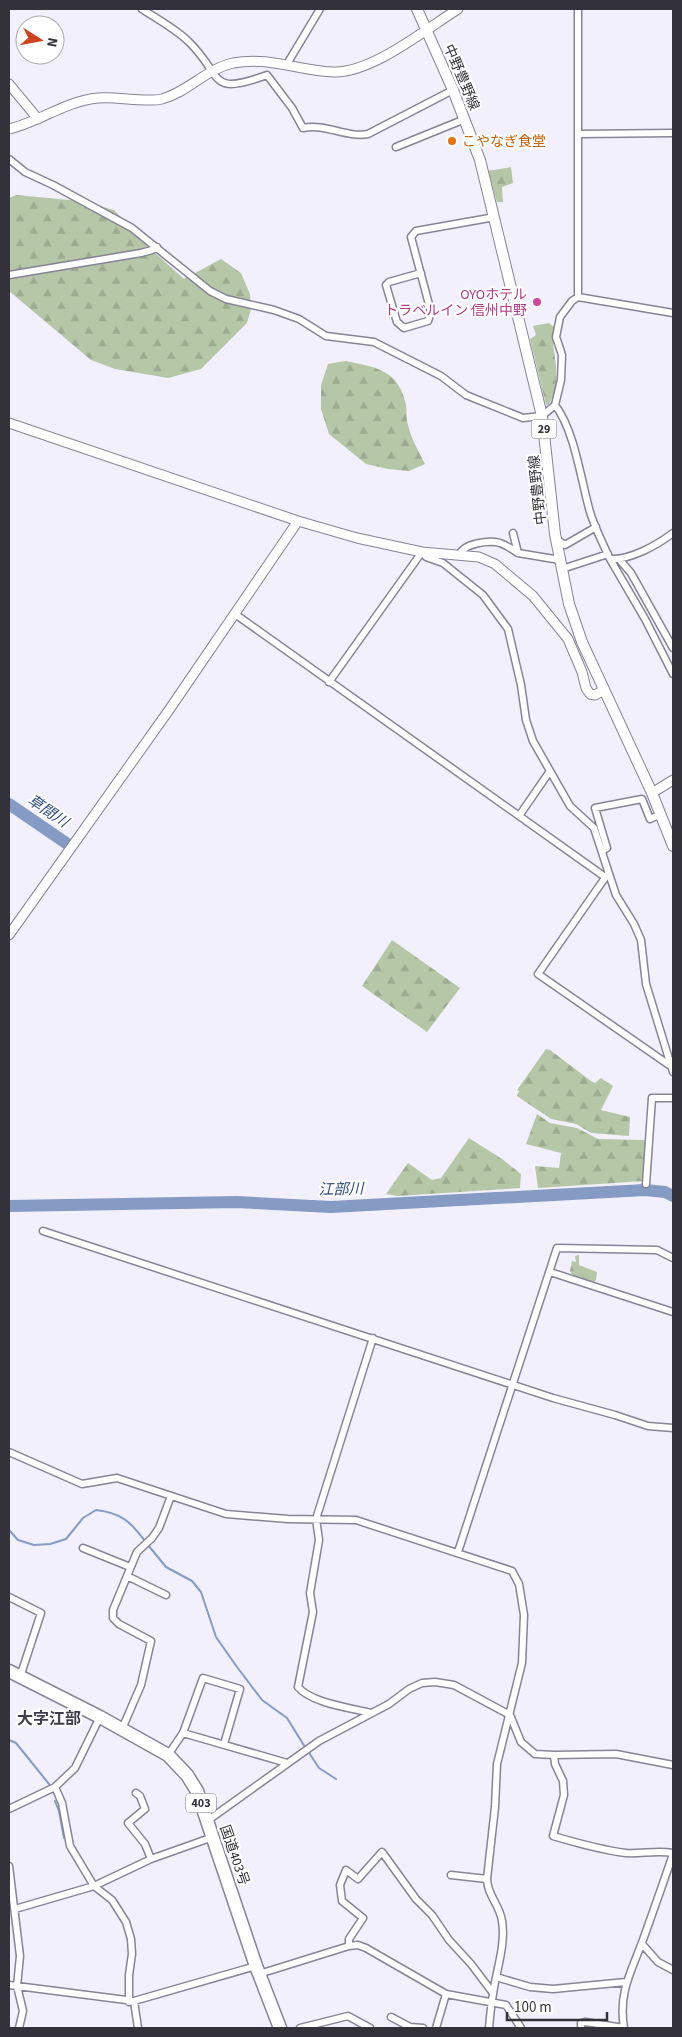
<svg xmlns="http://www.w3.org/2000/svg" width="682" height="2037" font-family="'Source Sans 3','Noto Sans JP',sans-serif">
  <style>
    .forest { fill: url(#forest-firs) }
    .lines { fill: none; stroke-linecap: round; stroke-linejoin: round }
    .stream { stroke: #859bc4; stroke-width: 2 }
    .river { stroke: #859bc4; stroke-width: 12 }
    .street-casing { stroke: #868496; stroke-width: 9 }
    .secondary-casing { stroke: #868496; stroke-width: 11 }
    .primary-casing { stroke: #868496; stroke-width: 12 }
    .highway-casing { stroke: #868496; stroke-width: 15 }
    .street { stroke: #fff; stroke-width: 6 }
    .secondary { stroke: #fff; stroke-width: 9 }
    .primary { stroke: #fff; stroke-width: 10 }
    .highway { stroke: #fff; stroke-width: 12 }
    .food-dot { fill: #e8710a; stroke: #fff; stroke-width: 2 }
    .hotel-dot { fill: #d1479c; stroke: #fff; stroke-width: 2 }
    .labels { text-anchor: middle; stroke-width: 4.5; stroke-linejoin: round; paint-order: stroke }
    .shield { fill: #fff; stroke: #707075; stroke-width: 1 }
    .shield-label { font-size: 12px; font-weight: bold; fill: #33323a }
    .street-label { font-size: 14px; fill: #33323a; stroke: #fff }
    .food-label { font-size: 14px; fill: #c56008; stroke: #fff; text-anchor: start }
    .hotel-label { font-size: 14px; fill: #b23c85; stroke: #fff; text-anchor: end }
    .water-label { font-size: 15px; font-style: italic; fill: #314d82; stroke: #fff }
    .quarter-label { font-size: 16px; font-weight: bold; fill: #3f3c4c; stroke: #fff }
  </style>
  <defs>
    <pattern id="forest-firs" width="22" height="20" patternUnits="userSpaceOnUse" patternTransform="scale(1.25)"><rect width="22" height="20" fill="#b6c7a8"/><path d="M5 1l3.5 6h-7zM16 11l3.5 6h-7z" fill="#9dab91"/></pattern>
  </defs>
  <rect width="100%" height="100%" fill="#f2f0fc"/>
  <path class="forest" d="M511,167L513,183L502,187L503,202H497L488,171Z
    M16,195L81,201L114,210L152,250L184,279L221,259L241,273L250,294L251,309L247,323L201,369L168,378L115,369L91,360L9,291V198Z
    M549,323L554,327L553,333L556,342L553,344C556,365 560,385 549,404L546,405L530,339L536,335L533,326Z
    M345,361C376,367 399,370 406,405C407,412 406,418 408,425C411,438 419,452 425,464L409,471L388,469L366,464L329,434L321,409V385L328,364Z
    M392,940L460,988L427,1032L362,986Z
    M546,1049L550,1050L591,1081L595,1083L601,1078L613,1086L601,1110L630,1117L629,1136L591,1133L576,1124L551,1119L517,1096L519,1091L517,1090Z
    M537,1114L550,1123L577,1128L598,1139L644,1140L645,1143L644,1181L538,1188L535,1166L559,1168L561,1153L526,1144Z
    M469,1138L502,1159L521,1174L520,1188L398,1196L386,1194L408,1163L432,1180L441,1178Z
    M579,1255V1265L597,1272L596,1280L592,1284L576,1281L570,1271L572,1261L576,1262L575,1256Z"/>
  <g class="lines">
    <path class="stream" d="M9,1530L18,1540L34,1545L50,1544L66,1539L83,1518L96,1510C121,1513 130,1521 145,1541
      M148,1545L166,1567L192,1581L201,1592L216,1637L237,1667L262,1700L287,1718L305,1747
      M9,1740L16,1743L49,1784
      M308,1751L319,1768L336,1779
      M55,1801L59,1811L64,1838"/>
    <path class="river" d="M9,804L69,845
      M9,1206L237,1202L331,1207L645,1190L665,1192L673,1196"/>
    <g class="street-casing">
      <path id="street" d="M142,9C157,19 176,29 189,42C224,76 207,97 267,75L292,108L303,128C326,123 346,138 368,134L453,90
        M287,64L320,9
        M579,134L673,133
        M396,147L465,119
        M9,159L25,172L53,185L132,228L210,291L226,299L274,310L299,319L326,336L374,342L441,376L466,395L523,418L542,416L555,405L561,380L562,355L556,337L560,317L572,301L578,297L673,313
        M421,273L389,282L386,285L397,322L404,328L428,321L431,312L411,237L416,231L495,217
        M9,275L141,253L152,250L157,247
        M578,297V9
        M555,405C575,431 581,481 590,512C595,528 603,544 610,559C631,560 657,545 673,533
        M513,533L518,553L560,560
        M556,539L565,545L596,527
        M459,555C464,543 489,540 500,543C506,545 512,549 518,553
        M610,559L645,619L673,674
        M619,559L631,573L673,648
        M562,569L608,554
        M235,614L605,877
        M329,682L422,552L426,557L443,563L483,595L508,629L521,685L526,720L533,741L570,806L594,828L616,895L634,924L641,940L646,984L673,1072
        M519,816L550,771
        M602,851L607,848L595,808L642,799L650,819L661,814
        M607,875L538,974L672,1067
        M646,1184L652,1098H673
        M43,1231L553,1398L615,1415L648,1426L673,1428
        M550,1272L673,1312
        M9,1452L82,1484L117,1478L226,1514L288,1519L356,1520L512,1571L519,1584L524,1615L522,1663L497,1764L495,1807L487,1879C487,1895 500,1905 502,1921C506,1945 496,1971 493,1994C491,2005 490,2017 489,2028
        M83,1548L130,1567
        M458,1552L557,1248L657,1250L673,1258
        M127,1576L166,1595
        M9,1597L41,1613L20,1677
        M371,1713C351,1708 311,1703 298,1687L313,1612L310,1593L319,1540L316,1519L373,1338
        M122,1729L141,1685L151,1641L119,1624L113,1618V1610L137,1552L152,1538L159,1528L171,1496
        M183,1733L203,1678L240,1689L224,1744
        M168,1755L183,1733L287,1763
        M554,1755L555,1764L563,1781L564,1795L553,1836C577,1843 601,1850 626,1853C642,1854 657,1850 673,1853
        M55,1787L62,1803L70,1846L94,1886L112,1900L126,1922L131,1939L132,1954L129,1975V2002
        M136,1793L140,1796L145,1809L128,1823L145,1844L151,1859
        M9,1809L55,1787L75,1768L100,1717
        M207,1821L319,1741L389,1704L409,1689L422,1683L435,1682L454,1685L510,1715L521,1742L535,1754L554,1755L616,1754L673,1765
        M9,1866L20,1956L17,1986L23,2011L19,2028
        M451,1875L487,1879
        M15,1909L94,1886L151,1859L213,1837
        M642,1944L658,1962L673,1970
        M349,1946V1939L363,1918L342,1901L340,1885L346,1870L358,1879L382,1852L416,1899L432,1915L449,1940L471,1964L493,1993
        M259,1974L349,1946L358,1945L366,1948L446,1994L506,2005L521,2028
        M496,1977L530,1987L553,1989L626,1982
        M9,1985L134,2001L256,1966
        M134,2001L138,2028
        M391,2017L410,2027L423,2028
        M300,2028L348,2016L370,2028
        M436,2028L446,1994
        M581,2028V2023L585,2022L624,2028
        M624,2028C618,1991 632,1971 644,1937C654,1909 664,1881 673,1854"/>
    </g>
    <g class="secondary-casing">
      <path id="secondary" d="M9,84L38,119
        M9,129C39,122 66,101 98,98C117,96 145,103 162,99C188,92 206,69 233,63C270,56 299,71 334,72C372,73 426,29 458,9
        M9,423L298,521L357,538L422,552L479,557L495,564L533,596L568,639L582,672L586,688L590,694L595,695L604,690
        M652,793L673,780
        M9,935L169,710L298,521"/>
    </g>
    <g class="primary-casing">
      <path id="primary" d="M417,9L453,90L480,160L542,416L555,534L569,604L582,642L652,793L673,846"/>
    </g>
    <g class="highway-casing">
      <path id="highway" d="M9,1671L100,1717L168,1755L187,1775L197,1791L256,1966L280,2028"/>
    </g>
    <use href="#street" class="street"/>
    <use href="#secondary" class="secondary"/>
    <use href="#primary" class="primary"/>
    <use href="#highway" class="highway"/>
  </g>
  <circle class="food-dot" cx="452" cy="141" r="5"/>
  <circle class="hotel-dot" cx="537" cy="302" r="5"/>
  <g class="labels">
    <g class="shield">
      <rect x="531.5" y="419.5" width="25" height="19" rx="4"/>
      <rect x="186" y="1793.5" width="30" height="19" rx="4"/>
    </g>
    <g class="shield-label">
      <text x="544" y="433">29</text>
      <text x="201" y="1807">403</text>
    </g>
    <g class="street-label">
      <text transform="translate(462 77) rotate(67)" y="5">中野豊野線</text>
      <text transform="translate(537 490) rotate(-96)" y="5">中野豊野線</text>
      <text transform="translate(235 1855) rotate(71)" y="5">国道403号</text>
    </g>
    <g class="food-label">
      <text x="462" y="146">こやなぎ食堂</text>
    </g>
    <g class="hotel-label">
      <text x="527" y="299">OYOホテル<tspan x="527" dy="16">トラベルイン 信州中野</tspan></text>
    </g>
    <g class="water-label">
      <text transform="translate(48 811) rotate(34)" y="5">草間川</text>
      <text transform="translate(341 1189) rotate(-1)" y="5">江部川</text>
    </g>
    <g class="quarter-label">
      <text x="49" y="1724">大字江部</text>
    </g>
  </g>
  <rect width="682" height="2037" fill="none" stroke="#33323a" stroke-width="20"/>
  <g transform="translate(40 40) rotate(101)"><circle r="24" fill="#ffffff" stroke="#adadb0"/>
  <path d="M0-4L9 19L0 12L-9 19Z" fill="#ce4421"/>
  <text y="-8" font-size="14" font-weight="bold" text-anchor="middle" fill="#33323a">N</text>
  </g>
  <path d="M507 2012v8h100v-8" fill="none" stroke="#33323a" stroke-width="2.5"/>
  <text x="514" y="2012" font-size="15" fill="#33323a" stroke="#ffffff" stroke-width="4" paint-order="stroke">100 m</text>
</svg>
